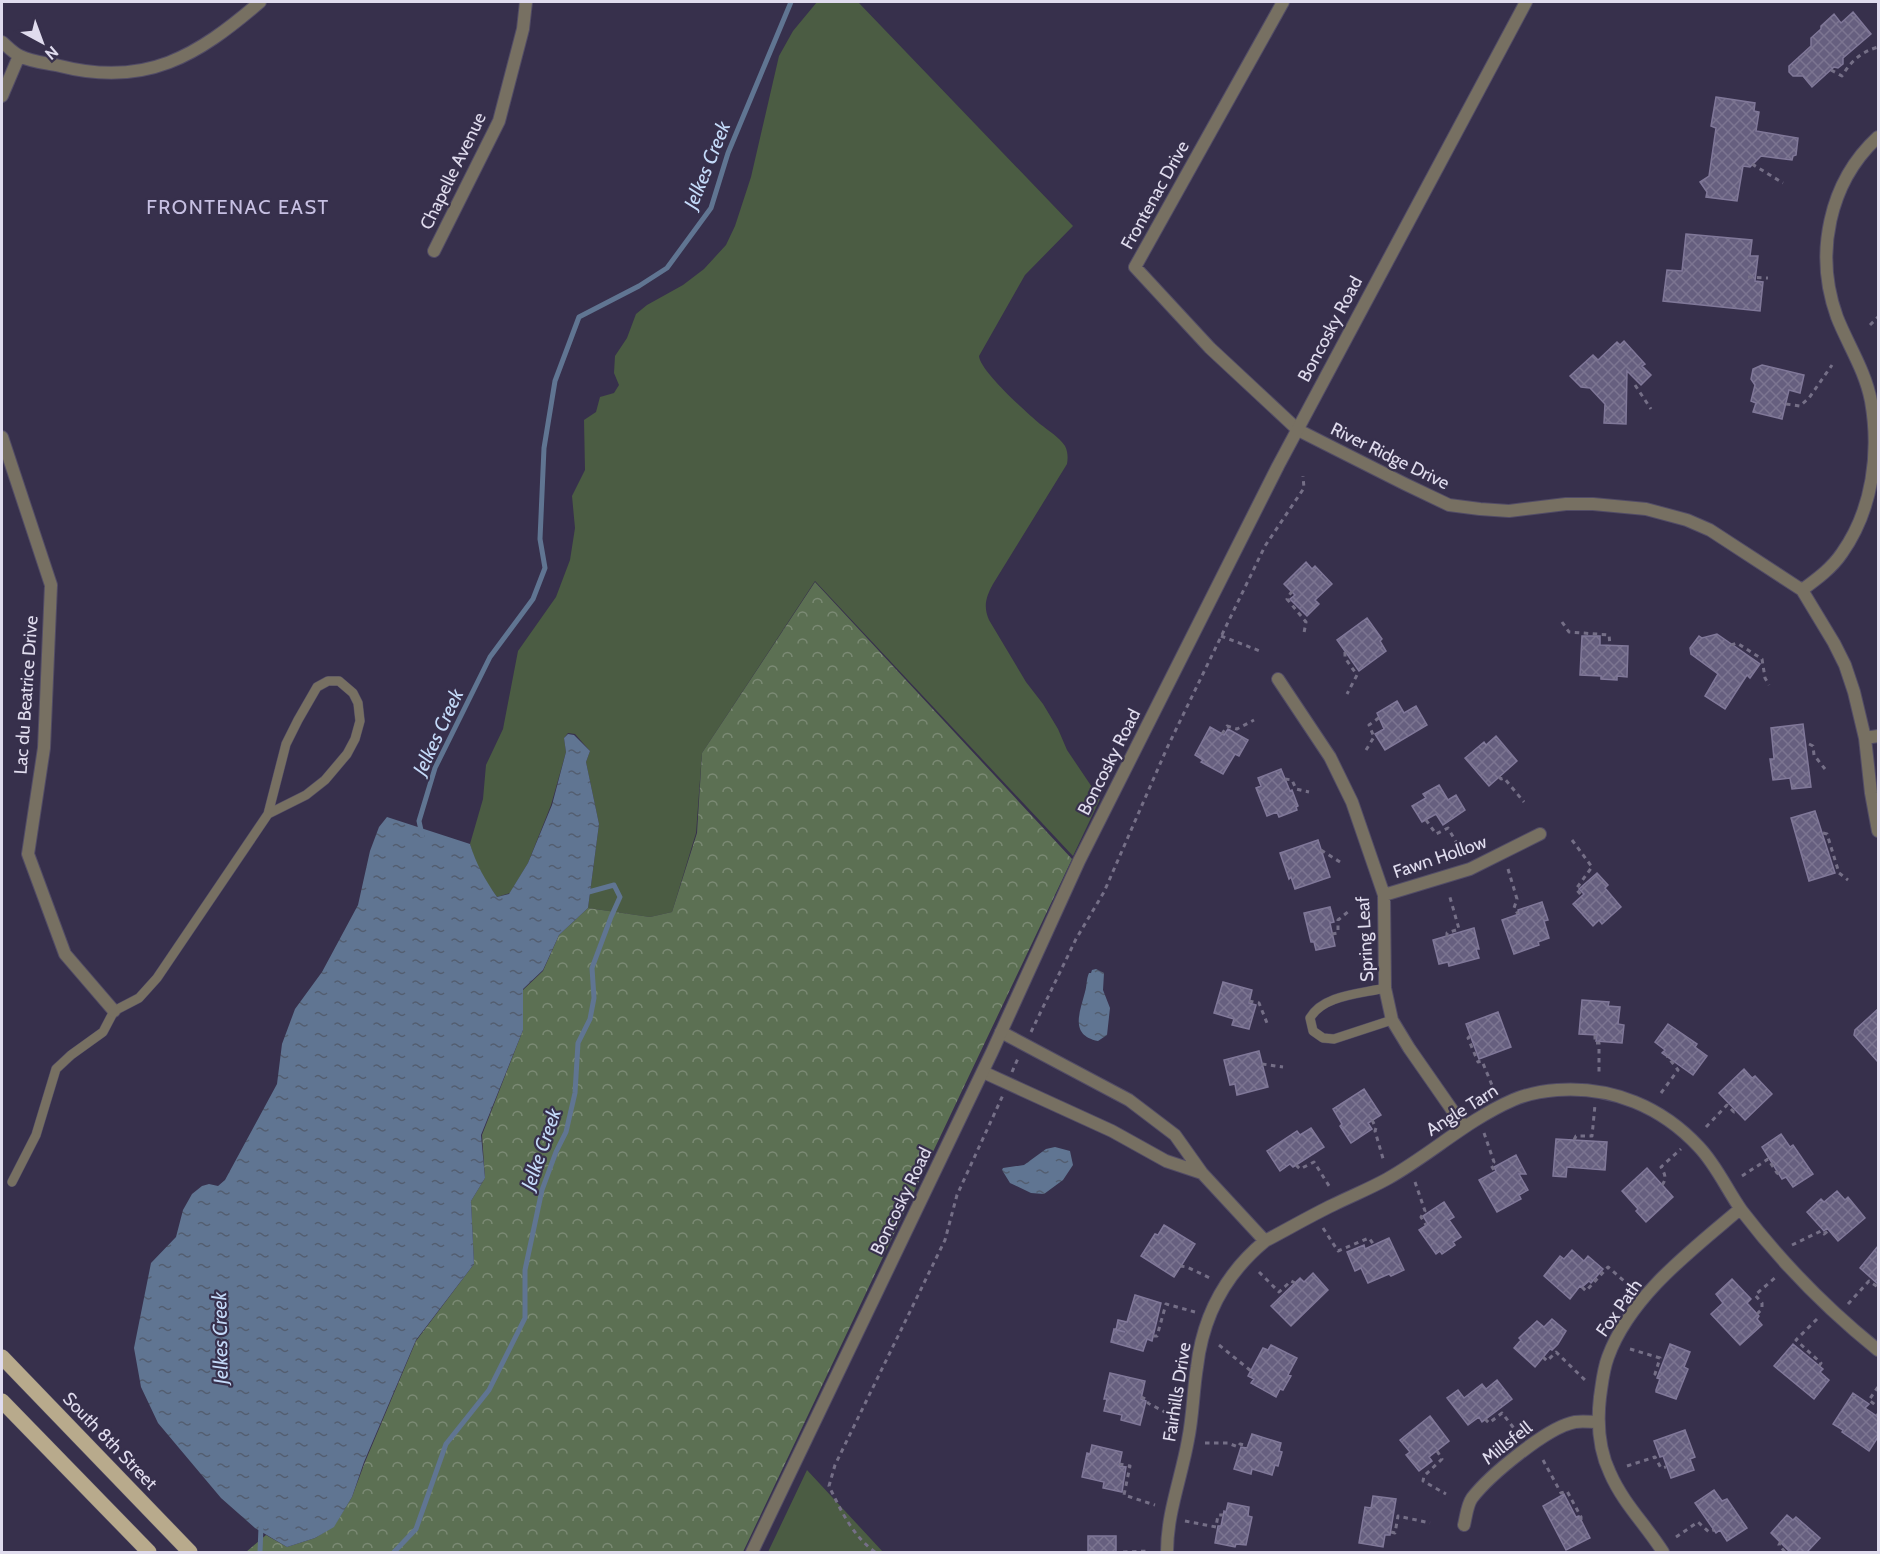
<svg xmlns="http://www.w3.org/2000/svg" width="1880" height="1554" font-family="Cabin,sans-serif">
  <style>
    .green { fill: #4b5c43 }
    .forest { fill: url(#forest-crowns) }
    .water { fill: url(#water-ripples) }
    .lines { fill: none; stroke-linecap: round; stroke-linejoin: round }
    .stream { stroke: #607592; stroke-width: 5 }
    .building { fill: url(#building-cross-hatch); stroke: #807899; stroke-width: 1.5 }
    .service-casing { stroke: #524c66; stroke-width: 10 }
    .minor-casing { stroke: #524c66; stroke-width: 14 }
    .tertiary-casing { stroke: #524c66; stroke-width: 14 }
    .primary-casing { stroke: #524c66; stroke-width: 16 }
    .path { stroke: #756f87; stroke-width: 3; stroke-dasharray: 4.5 4.5; stroke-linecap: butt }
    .service { stroke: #777062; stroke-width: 9 }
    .minor { stroke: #777062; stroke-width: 12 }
    .tertiary { stroke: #777062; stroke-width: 12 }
    .primary { stroke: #b8aa8c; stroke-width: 15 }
    .labels { text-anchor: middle; stroke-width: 4.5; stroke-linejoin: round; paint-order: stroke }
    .street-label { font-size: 18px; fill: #e0dcee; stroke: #37304c }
    .water-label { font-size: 20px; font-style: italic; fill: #c4daf9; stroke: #37304c }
    .neighbourhood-label { font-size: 20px; letter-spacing: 1.5px; fill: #c7c0e3; stroke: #37304c }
  </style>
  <defs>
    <pattern id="forest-crowns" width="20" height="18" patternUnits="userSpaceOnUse" patternTransform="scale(1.5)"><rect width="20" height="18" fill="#5c7053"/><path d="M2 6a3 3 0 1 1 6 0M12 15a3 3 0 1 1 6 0" fill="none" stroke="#7b8a74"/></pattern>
    <pattern id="water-ripples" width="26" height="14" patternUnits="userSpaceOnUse" patternTransform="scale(1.5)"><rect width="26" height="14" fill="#607592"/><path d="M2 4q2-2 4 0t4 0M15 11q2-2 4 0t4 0" fill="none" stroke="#535e70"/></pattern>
    <pattern id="building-cross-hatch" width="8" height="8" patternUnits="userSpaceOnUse" patternTransform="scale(1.5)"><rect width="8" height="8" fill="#665f7f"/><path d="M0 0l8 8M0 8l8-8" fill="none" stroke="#7c7591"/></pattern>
  </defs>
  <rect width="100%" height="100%" fill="#37304c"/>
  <path class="green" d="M817,2H858L1073,226L1025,275L979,356C980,371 1027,413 1040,424C1049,431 1059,437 1065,446C1068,452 1068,458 1067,464L993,584C986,597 983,606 989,620L1026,682L1043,704L1058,729L1067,750L1100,799L1073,856L815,581L702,753L696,833L672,912L650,917L588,908L599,824L586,762L590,751L575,734L568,733L564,738L566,752L551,805L528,863L510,893L497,897L486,882L475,861L470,844L483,799L486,765L503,729L518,651L556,597L570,560L575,528L572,496L585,470L584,420L596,412L600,397L614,393L619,385L614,373L615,356L627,338L636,314L647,305L683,285L704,269L726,245L735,226L751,177L779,56L793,31Z
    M807,1470L883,1552H768Z"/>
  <path class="forest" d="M815,582L1072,859L743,1552H246L266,1535L287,1547L315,1538L334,1526L352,1497L365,1462L416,1341L474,1264L471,1201L485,1178L482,1135L523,1030V990L543,971L559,935L588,908L650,917L672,912L697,833L702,753Z"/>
  <path class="water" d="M568,734L574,735L590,751L586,762L599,824L588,908L559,935L543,970L523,989V1030L481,1135L485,1178L471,1201L474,1264L416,1340L364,1462L352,1497L334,1527L315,1538L287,1547L255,1528L221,1498L158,1423L141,1387L134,1348L151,1263L176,1237L183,1210L192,1194L202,1186L209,1184L218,1186L225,1180L277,1084L282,1044L295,1009L322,972L358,905L370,851L379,827L387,817L470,844C476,864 485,880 497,897L509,894L528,863L552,805L566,752L564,738Z
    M1096,969L1104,973L1103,990L1110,1008L1107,1035L1098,1041C1069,1035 1080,1012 1085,992C1087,986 1086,980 1089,973H1091L1092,970Z
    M1055,1147L1070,1151L1073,1165L1063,1180L1044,1194L1031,1193L1010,1183L1002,1170L1003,1168L1024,1165L1046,1149Z"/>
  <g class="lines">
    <path class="stream" d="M422,835L419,821L435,768L490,657L533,599L545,568L540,539L544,448L555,381L579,317L639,286L667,268L711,208L728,153L791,2
      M260,1552L261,1527
      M394,1552L416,1529L446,1444L489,1390L525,1318V1270L542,1190L556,1152L566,1132L575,1093L578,1043L590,1019L594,998L592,968L611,917L620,897L614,885L585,893"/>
  </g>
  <path class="building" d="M1853,12L1871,34L1843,58V64L1838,68L1834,67L1812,87L1803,76H1793L1789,72V66L1811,46V38L1821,29V26L1834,14L1841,23Z
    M1716,97L1755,103L1754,111L1759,112L1756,131L1798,138L1796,155L1793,156L1792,160L1761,156L1750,167L1743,166L1737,201L1706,197L1707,192L1700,182L1709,176L1716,128L1711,126Z
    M1686,234L1752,240L1750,256H1758L1755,281L1763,282L1760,311L1663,301L1667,270L1682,271Z
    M1624,341L1645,364L1642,366L1651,375L1641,385L1627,371L1626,424L1604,423L1605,404L1590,388L1581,387L1570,376L1593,355L1598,360L1617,342L1620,345Z
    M1762,365L1804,375L1800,393L1789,390L1782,419L1753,412L1756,403L1751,401L1755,385L1751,379L1753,369Z
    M1306,562L1312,569L1315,566L1332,584L1315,600L1319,604L1307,616L1290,599L1295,595L1284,584Z
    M1367,618L1382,639L1380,641L1386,651L1359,671L1337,640Z
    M1717,634L1760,664L1750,678L1747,675L1725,709L1705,696L1718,674L1691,654L1690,648L1699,636L1702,638Z
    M1582,636H1600V645L1628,646L1627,677L1617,676V680L1601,679V676L1580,675Z
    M1397,701L1404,713L1416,706L1427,725L1385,750L1375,734L1384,729L1377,713Z
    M1803,724L1811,787L1792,789L1790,778L1773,780L1770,759H1774L1771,728Z
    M1210,727L1224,735L1228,729L1248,740L1239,756L1235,754L1223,774L1201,762L1203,760L1195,755Z
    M1496,736L1517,761L1489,786L1465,758L1484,742L1486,745Z
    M1281,769L1290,791L1292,790L1298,806L1296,807L1297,810L1279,817L1277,812L1267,816L1256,788L1261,786L1258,778Z
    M1439,785L1448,800L1456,795L1465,810L1443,825L1436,814L1422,822L1412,806L1426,798L1423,794Z
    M1815,811L1835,873L1809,881L1791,818Z
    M1318,840L1330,877L1295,889L1291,877L1289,879L1280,853Z
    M1597,873L1608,885L1605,888L1621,907L1602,924L1599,920L1593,926L1573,904L1584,894L1579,889Z
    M1542,902L1548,920L1544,921L1549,938L1538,942L1539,945L1514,954L1502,920L1519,914L1518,910Z
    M1330,907L1334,922L1330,923L1335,946L1316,950L1314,942H1311L1304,913Z
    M1474,928L1479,949H1476L1479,958L1449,966L1448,962L1439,964L1433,940Z
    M1223,982L1252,990L1249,1003L1256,1005L1249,1029L1232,1025L1234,1019L1214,1013Z
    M1582,1000L1609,1002L1608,1006L1620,1007L1618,1024L1624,1025L1622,1043L1596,1041L1597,1035L1579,1034Z
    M1878,1009V1062L1854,1035L1855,1030Z
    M1498,1012L1511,1047L1479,1059L1466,1024Z
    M1668,1024L1697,1044L1695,1047L1707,1056L1693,1075L1662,1053L1665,1050L1655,1042Z
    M1259,1051L1268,1087L1237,1095L1235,1084L1230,1085L1224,1060Z
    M1744,1069L1752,1078L1755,1076L1772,1094L1745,1120L1719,1093Z
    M1364,1089L1381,1115L1368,1123L1372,1129L1351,1143L1340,1126L1342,1124L1333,1109Z
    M1311,1128L1324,1147L1293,1167L1290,1164L1280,1171L1267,1151L1297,1131L1300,1135Z
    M1781,1134L1790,1147L1793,1145L1813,1174L1793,1187L1786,1177L1782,1179L1762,1147Z
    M1556,1139L1607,1142L1605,1170L1567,1167L1566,1177L1553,1176Z
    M1516,1155L1526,1174H1519L1528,1190L1519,1195L1521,1199L1497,1212L1479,1180L1496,1171L1494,1167Z
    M1647,1168L1673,1197L1646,1222L1636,1211L1638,1209L1622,1191Z
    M1837,1191L1845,1200L1848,1197L1865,1218L1838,1241L1827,1228L1824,1231L1807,1212L1821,1199L1824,1202Z
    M1444,1202L1454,1217L1449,1220L1461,1237L1453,1242L1455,1245L1442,1254L1440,1251L1436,1254L1419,1230L1428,1224L1423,1216Z
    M1164,1225L1195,1244L1174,1277L1141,1256L1155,1234L1158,1235Z
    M1389,1238L1404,1270L1391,1276L1389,1274L1368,1283L1361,1268L1355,1271L1347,1252L1364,1245L1365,1249Z
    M1878,1246V1284L1860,1268Z
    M1572,1250L1584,1261L1588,1256L1603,1269L1591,1283L1589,1281L1582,1287L1580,1286L1570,1299L1544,1276L1560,1256L1564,1259Z
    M1313,1273L1328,1290L1291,1326L1271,1306L1300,1278L1304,1282Z
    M1732,1279L1751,1299L1747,1303L1759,1316L1757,1319L1762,1325L1740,1345L1711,1314L1723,1303L1716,1294Z
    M1135,1295L1161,1303L1152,1341L1147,1339L1143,1351L1111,1342L1114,1329L1125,1332L1116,1330L1118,1320L1127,1322Z
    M1552,1319L1566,1331L1558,1344L1552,1350L1550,1349L1535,1367L1514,1348L1521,1340L1519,1338L1537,1321L1544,1327Z
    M1670,1344L1690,1352L1684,1367L1688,1369L1676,1399L1656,1392V1390L1660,1379L1657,1378Z
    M1793,1344L1823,1369L1820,1372L1829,1380L1814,1399L1774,1366Z
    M1271,1345L1297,1358L1288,1375L1291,1376L1283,1390L1280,1389L1276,1397L1251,1383L1254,1379L1248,1376L1263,1348L1268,1350Z
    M1110,1373L1145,1381L1141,1399L1146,1401L1140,1425L1121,1420L1122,1415L1104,1411L1107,1399H1104Z
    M1497,1380L1512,1399L1482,1422L1479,1417L1468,1425L1447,1398L1458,1390L1464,1398L1482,1384L1486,1389Z
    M1853,1393L1869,1404L1865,1408L1878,1417V1437L1869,1451L1842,1432L1843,1430L1833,1424Z
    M1430,1416L1449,1441L1429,1457L1432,1461L1419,1471L1406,1455L1410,1452L1400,1440Z
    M1685,1430L1695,1457L1690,1459L1694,1470L1671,1478L1663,1456L1660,1457L1654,1441Z
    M1252,1434L1281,1443L1279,1451L1282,1452L1278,1466L1275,1465L1272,1475L1252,1469L1251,1474L1234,1469L1241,1447L1247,1448Z
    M1092,1445L1122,1452L1119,1466L1126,1467L1122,1492L1103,1488L1104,1482L1082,1477L1087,1453L1090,1454Z
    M1714,1490L1722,1501L1727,1499L1747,1528L1727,1541L1720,1530L1716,1533L1695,1503Z
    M1564,1494L1576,1517L1579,1516L1590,1538L1566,1550L1543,1506Z
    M1373,1496L1396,1499L1390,1535H1385L1383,1547L1359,1543L1365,1507L1371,1508Z
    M1228,1503L1249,1507L1248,1516L1252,1517L1246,1545L1236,1544L1235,1547L1215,1543L1218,1526H1221L1224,1511L1226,1512Z
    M1787,1515L1793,1520L1796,1517L1820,1538L1807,1552H1790L1771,1533Z
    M1088,1536H1116V1552H1088Z"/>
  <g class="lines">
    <g class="service-casing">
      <path id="service" d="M1385,988C1360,994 1323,995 1310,1018L1313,1031L1323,1038L1334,1039L1392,1020
        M12,1182L36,1135L56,1069L71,1055L103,1032L114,1011L139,998L157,978L268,814L306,795L325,780L347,754L355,739L360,721L358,703L353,693L339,681H328L317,687L298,720L286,744L268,814"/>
    </g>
    <g class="minor-casing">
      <path id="minor" d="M1283,2L1135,267L1210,348L1298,430L1405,484L1449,505L1480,509L1509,511L1566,504H1593L1646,509L1687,520L1710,530L1802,590L1834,643L1845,665L1854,692L1865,738L1871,793L1878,831
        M2,42C7,46 13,53 20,56C31,62 47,63 60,66C146,88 197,56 260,2
        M2,96L19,56
        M434,251L499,121L523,29L526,2
        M2,437L51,585L44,748L28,854L65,954L114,1011
        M1802,590C1817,579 1832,568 1842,553C1873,509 1880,452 1871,401C1865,370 1848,345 1837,317C1814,254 1829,182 1878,137
        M1278,679L1330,757L1352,802L1384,895L1385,988L1392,1020L1409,1048L1464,1127
        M1865,738L1878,736
        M1384,895L1470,869L1540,834
        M1001,1032L1129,1100L1175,1135L1202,1173L1265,1241
        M983,1072L1112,1131L1166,1161L1202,1173
        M1464,1525C1466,1517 1467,1505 1472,1498C1489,1476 1547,1427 1575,1422C1582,1421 1591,1422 1598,1422
        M1167,1552C1167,1513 1181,1479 1188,1440C1193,1416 1193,1391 1197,1367C1203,1315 1225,1274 1265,1241C1288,1229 1310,1216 1333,1205C1351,1196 1369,1189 1387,1179C1430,1155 1467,1120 1513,1100C1527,1094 1543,1091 1557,1090C1612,1086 1662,1107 1699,1147C1717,1166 1727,1190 1742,1211C1782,1263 1827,1309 1878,1350
        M1663,1552C1646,1525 1623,1503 1610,1473C1599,1450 1597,1423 1600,1397C1602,1384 1603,1370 1608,1357C1630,1296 1693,1249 1740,1209"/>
    </g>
    <g class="tertiary-casing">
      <path id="tertiary" d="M752,1552L992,1052L1079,861L1278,466L1526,2"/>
    </g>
    <g class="primary-casing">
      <path id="primary" d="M2,1357L190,1552
        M2,1401L149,1552"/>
    </g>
    <path class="path" d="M1831,70L1842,76C1851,61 1861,52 1878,47
      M1752,164L1783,183
      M1748,277L1768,278
      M1870,325L1878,317
      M1635,385L1651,409
      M1786,404L1800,406L1809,398L1832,365
      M1292,591L1287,599L1306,622L1304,633
      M1562,622L1569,632L1609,635L1610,645
      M1221,636L1260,651
      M1731,645L1737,643L1762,659L1765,678L1769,685
      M1345,652V658L1357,675L1347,694
      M1222,734L1227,726L1237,729L1254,720
      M1809,744L1813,746L1814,755L1825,769
      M1366,750L1374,737L1369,725L1380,717
      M1499,777L1501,779L1504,778L1524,802
      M1285,779L1292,780L1296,789L1309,792
      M1426,820L1436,834L1448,828L1463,854
      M1823,833L1827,834L1839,873L1848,880
      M1572,840L1592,867L1576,889L1582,896
      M1321,850L1340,862
      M1508,869L1517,899L1514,908L1518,914
      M1332,934L1338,933V920L1349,911
      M1447,937V933L1459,929L1449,894
      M1249,1001L1259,1003L1267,1023
      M1031,1032L1076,939L1104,892L1167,748L1265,546L1304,488L1303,476
      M1595,1035V1043H1599V1073
      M1470,1036L1468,1038L1478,1062L1482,1061L1494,1090
      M1262,1064L1283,1067
      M1012,1072L1019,1056
      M1661,1093L1678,1070L1667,1056
      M1372,1120L1376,1128L1375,1131L1384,1162
      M1706,1127L1727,1105L1734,1112L1738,1109
      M1484,1133L1494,1162L1491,1165L1495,1172
      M1574,1140L1576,1136H1592L1595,1105
      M1296,1165L1300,1169L1314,1162L1331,1189
      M1742,1176L1768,1159L1777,1173L1779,1174
      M1415,1182L1425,1211L1421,1217L1426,1225
      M1662,1185C1667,1179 1665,1174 1661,1167L1681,1149
      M1323,1228L1338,1251L1369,1238L1374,1245
      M1792,1245L1821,1231L1824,1234L1829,1230
      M1180,1266L1187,1267L1212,1279
      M1259,1272L1279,1292L1291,1281L1295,1283
      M1582,1287L1586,1291L1608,1267L1631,1287
      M1848,1304L1869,1281L1878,1287
      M1757,1314L1762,1309V1303L1755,1295L1776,1277
      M1817,1319L1796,1340L1821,1363L1819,1366
      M1153,1336H1157L1166,1304L1195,1312
      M1219,1345L1251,1371
      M1630,1349L1660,1358L1655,1374L1658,1375
      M1543,1357L1547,1361L1556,1352L1586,1381
      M1878,1387L1869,1400L1878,1407
      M1141,1397L1148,1400V1403L1176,1418
      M1877,1416L1878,1414
      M1485,1419L1489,1423L1502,1413L1520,1436
      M1205,1443H1228L1238,1447L1240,1444L1248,1446
      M1437,1451L1442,1459L1424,1476L1423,1481L1446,1494
      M1543,1460L1561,1493L1567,1491L1581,1517V1520
      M1119,1464L1130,1466L1124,1495L1155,1505
      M1627,1466L1655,1457L1661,1468L1666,1467
      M1185,1521L1216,1527L1218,1515H1223
      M1391,1532L1395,1533L1398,1516L1430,1523
      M1676,1537L1698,1522L1709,1532L1714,1530
      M1781,1541L1779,1545L1785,1552
      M875,1552C853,1536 841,1511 829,1486L835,1465L945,1240L957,1195L1003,1095
      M1123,1552L1150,1551"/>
    <use href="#service" class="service"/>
    <use href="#minor" class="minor"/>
    <use href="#tertiary" class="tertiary"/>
    <use href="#primary" class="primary"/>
  </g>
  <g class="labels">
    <g class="street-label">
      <text transform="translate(453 171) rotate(-64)" y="6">Chapelle Avenue</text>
      <text transform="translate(1155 195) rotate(-61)" y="6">Frontenac Drive</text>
      <text transform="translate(1330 329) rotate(-62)" y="6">Boncosky Road</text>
      <text transform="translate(1390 456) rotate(26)" y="6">River Ridge Drive</text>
      <text transform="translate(26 695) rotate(-86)" y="6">Lac du Beatrice Drive</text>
      <text transform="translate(1109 762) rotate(-63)" y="6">Boncosky Road</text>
      <text transform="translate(1440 857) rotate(-19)" y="6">Fawn Hollow</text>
      <text transform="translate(1365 939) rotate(-93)" y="6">Spring Leaf</text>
      <text transform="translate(1462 1110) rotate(-32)" y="6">Angle Tarn</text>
      <text transform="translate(901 1201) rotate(-64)" y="6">Boncosky Road</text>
      <text transform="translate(1619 1308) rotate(-55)" y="6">Fox Path</text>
      <text transform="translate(1177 1392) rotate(-81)" y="6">Fairhills Drive</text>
      <text transform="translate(110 1441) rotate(46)" y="6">South 8th Street</text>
      <text transform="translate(1507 1443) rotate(-38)" y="6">Millsfell</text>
    </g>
    <g class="water-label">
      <text transform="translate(707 165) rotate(-68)" y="7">Jelkes Creek</text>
      <text transform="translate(438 732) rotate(-65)" y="7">Jelkes Creek</text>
      <text transform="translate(541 1149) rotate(-71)" y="7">Jelke Creek</text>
      <text transform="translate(220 1338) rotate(-91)" y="7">Jelkes Creek</text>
    </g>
    <g class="neighbourhood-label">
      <text x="238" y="214">FRONTENAC EAST</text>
    </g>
  </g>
  <rect width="1880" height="1554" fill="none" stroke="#e0dcee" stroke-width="6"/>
  <g transform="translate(42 42) rotate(139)" stroke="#37304c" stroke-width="4.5" paint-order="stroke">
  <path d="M0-4.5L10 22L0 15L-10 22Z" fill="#e0dcee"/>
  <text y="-9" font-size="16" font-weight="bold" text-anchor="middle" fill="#e0dcee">N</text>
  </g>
</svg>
